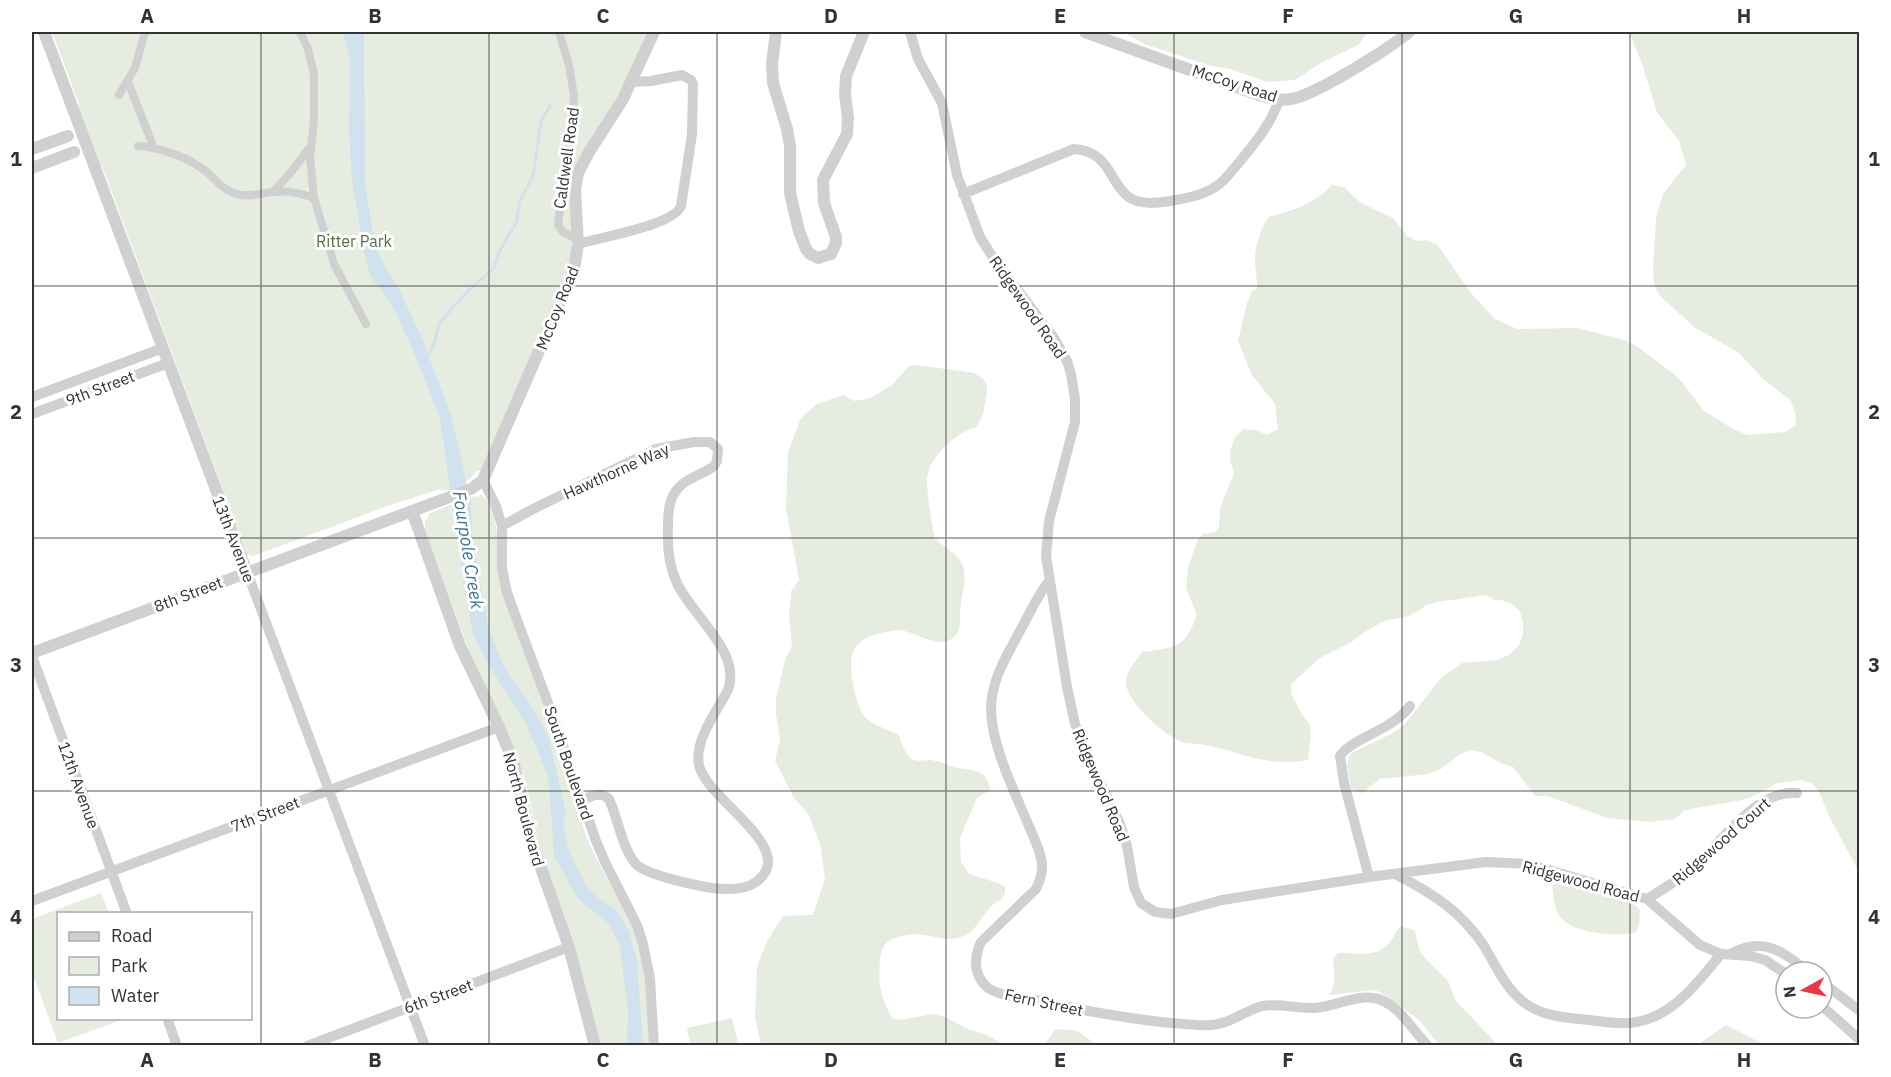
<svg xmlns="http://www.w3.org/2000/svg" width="1891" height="1077" font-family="'IBM Plex Sans',sans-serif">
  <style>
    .green { fill: #e6ecdf }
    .water { fill: #cfe2ee }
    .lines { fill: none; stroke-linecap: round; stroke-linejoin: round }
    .stream { stroke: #cfe2ee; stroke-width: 3 }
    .pedestrian { stroke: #d0d0d0; stroke-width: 8 }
    .minor { stroke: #d0d0d0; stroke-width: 10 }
    .tertiary { stroke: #d0d0d0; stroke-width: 12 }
    .grid { fill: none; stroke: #333; stroke-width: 1.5; stroke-opacity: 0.55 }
    .labels { text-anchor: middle; stroke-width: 6; stroke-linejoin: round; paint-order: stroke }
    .street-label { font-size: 16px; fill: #333; stroke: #fff }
    .park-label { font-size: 16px; fill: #56703f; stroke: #fff }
    .water-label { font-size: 18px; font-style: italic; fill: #3f7597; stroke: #fff }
    .neatline { fill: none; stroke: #333; stroke-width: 2 }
    .grid-label { font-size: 20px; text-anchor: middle; font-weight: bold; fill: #333 }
  </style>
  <rect width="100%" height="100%" fill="#fff"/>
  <path class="green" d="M52,32H649L625,84L581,154L569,177L572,223L571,255L568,276L483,470L476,471C469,483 452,493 438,490L393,504L253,556L247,554L102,166L99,165L77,107L79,104Z
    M1124,32H1368L1358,45L1321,63L1295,80L1267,82L1230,69L1211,66L1144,44Z
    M1629,32H1859V872L1829,816L1820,794L1813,784L1801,780L1777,783L1756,795L1743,800L1695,808L1684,811L1675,819L1650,822L1607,818L1548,796H1535L1513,767L1501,763L1481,752L1470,750L1459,755L1441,769L1428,774L1380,779L1362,793L1351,789L1347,765L1350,754L1393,733L1403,726L1441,678L1462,663L1497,660L1509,655L1519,645L1523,634V623L1520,611L1510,603L1498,599L1496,601L1486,595L1437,602L1426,605L1417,612L1406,617L1384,621L1363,633L1353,641L1320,658L1291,684L1292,695L1302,715L1310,725L1311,736L1308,760C1265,768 1244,752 1205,745C1196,743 1186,745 1178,740C1161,732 1128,703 1126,684C1126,671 1135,662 1142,652C1175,647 1184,650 1197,615L1186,588L1188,568L1198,539L1203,534L1215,532L1219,527L1220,508L1234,473L1230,460L1231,448L1235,437L1244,429L1256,430L1267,435L1278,429L1275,404L1252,375L1238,341L1247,303L1252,291L1257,289C1257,280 1256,273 1255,264C1254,249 1260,230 1268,217C1292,211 1314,204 1332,185L1344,187L1361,203L1393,218L1407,236L1417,241L1426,240L1437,244L1471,293L1495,319L1517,329L1577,328L1624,340L1635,345L1674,374L1682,382L1704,411L1735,430L1748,435L1785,432L1796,425L1795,413L1791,401L1763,379L1738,352L1694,327L1658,294L1654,283L1653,271L1656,217L1663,194L1686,165L1679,141L1657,112L1642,64Z
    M917,365L974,373L982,378L987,385V392L983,414L977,427C956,432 930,456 927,478C926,486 932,529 935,538C942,546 953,551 959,559C969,571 963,590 961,603C959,613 962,627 956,635C940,653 917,631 899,630C894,630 887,632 881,633C848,640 848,660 854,689C862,724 869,721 899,735C901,741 904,751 909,757C915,763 923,760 931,760C939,761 947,765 954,767C971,772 987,766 990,790L977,798L960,838L961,862L969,874L998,883L1005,887V893L1001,900C983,907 980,931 961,937C940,944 924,928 898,937C885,941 882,947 880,960C878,985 880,996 892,1018L899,1020L934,1014L943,1016L970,1030L987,1035L1004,1045H761L755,1017L757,967L767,941L783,916L813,915L825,879L821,847L809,815L794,798L775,761L780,739L776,714V698L785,660L792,646L789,614L791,596V591L799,580L786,508L788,452L800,420L805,414L817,404L843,395L855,401L870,398L892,385L909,366Z
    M481,494C495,505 496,527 498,544L586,836C599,868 619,896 633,927C650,963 647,1006 650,1045H600L574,942L538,844L528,791L518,757L472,659L425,531V522L430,513L473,496L479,497Z
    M1558,881C1568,881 1573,885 1582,887C1603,892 1625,893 1640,910L1639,925L1636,932C1620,938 1571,933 1560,917C1554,908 1553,895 1552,885Z
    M101,893L109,913L58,914V1018L124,1019L58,1043L32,972V919Z
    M1401,926L1415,931L1420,952L1425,958L1448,981L1456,1001L1498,1045H1439L1419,1020L1380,992L1374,990L1329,995C1337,984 1334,971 1333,959L1338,953C1354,952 1373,958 1386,946C1393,940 1395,932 1401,926Z
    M732,1018L738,1043L725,1045H690L687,1028Z
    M1726,1025L1765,1045H1697Z
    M1063,1029L1078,1031L1097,1045H1044L1055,1030Z"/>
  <path class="water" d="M343,32H364L365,184L374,239L381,260L399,289L422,338L452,418L471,504L472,535L488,627L501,661L515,684L531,705L549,739L566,813L563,826L570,854L587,887L600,899L616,910L629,931L637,961L643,1045H627L628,1010L620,947L609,924L577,898L554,855L549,782L546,771L527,726L487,662L473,635L463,577L440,419L417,359L395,311L388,299L371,277L365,259L352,179L349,130L350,60Z"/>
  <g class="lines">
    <path class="stream" d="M428,357L435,341L439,323L468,291L494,268L499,252L516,223L520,200L533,177L541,121L550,106"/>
    <path class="pedestrian" d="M300,32L308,49L314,74V120L310,157L314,198L334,264L366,324
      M559,32L569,65L574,96L573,125L568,146L558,225L563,232L578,240
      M128,82L154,148
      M119,95L135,68L145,32
      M138,146C162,148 188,157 207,172C216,180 224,191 237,194C249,198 261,193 273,192C288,190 301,193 314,198
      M273,192L292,171L310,147"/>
    <path class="minor" d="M910,32L918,59L942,103L957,175L980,237L992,256L1054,338L1067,361L1071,374L1075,399V422L1049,521L1046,556L1067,687L1075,724L1087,755L1120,824L1127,846L1134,887L1141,903L1155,912L1171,914L1222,900L1369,877L1486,862L1529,864L1647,899L1700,945L1721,954L1750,956L1765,960L1786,974
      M963,194L1074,149C1111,151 1109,184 1130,198C1142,205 1157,203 1171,201C1186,198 1205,195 1218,185C1226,180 1231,171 1237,165C1254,144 1270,126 1279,100
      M578,244C600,237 673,226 681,206L692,134L693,84L691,80L682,75L651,81L632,82
      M32,397L163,348
      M32,414L168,363
      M483,480L496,506L502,526V568L507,593L554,719L596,841L605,862L637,925L643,944L650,979L654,1046
      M502,526L533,509L656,449L694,442H710L718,449L717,461L714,466C701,476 683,478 674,494C668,504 668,518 668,529C667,548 669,566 677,583C692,616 742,652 728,690C717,711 694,740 699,765C706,800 801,849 756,882C736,897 689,884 667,878C658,875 646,872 638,866C623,853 618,818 609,799C601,791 592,796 582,800
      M247,572L425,1046
      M1049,581C1037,596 1030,613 1021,629C1007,656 991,679 991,710C992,747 1014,790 1028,824C1033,836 1040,849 1042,863C1043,873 1040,881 1036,889L981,942C974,957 973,975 987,987C998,996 1017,996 1031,999C1074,1009 1117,1017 1161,1022C1177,1023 1194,1026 1211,1025C1230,1024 1244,1011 1262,1006C1280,1003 1298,1009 1316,1008C1335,1006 1356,995 1374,998C1398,1002 1412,1030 1428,1046
      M32,656L127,914
      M1397,875C1432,893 1462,912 1484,946C1495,964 1504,985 1520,999C1536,1014 1558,1017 1579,1019C1595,1020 1613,1024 1629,1023C1671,1020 1697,983 1721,954
      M1369,877L1344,783L1340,756C1350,739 1393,730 1410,706
      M1647,899C1665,888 1682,878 1697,864C1723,840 1758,789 1797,793
      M32,901L499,727
      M1730,954C1765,936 1781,951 1809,972
      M1822,982L1860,1011
      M1822,1006L1860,1040
      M167,1018L177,1046
      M307,1046L569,947"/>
    <path class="tertiary" d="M44,32L247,572
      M776,32L772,64L773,83L787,129L790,146V193L799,231L806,249L810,254L818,258L831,254L836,243V237L824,203L823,180L847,134L848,118L845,94L846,76L864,32
      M1085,32L1259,95C1270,98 1280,101 1291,99C1314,96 1390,48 1409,32
      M32,149L68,136
      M32,168L74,152
      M412,511L460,646L499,727L514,764L531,840L569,947L595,1046
      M32,653L471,489L483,480L574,270L578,244L575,190L578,173L589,152L623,99L654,32"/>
  </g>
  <path class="grid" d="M261,32V1046M489,32V1046M717,32V1046M946,32V1046M1174,32V1046M1402,32V1046M1630,32V1046M32,286H1860M32,538H1860M32,791H1860"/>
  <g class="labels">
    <g class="street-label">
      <text transform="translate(1235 83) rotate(18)" y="6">McCoy Road</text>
      <text transform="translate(566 158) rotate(-82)" y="6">Caldwell Road</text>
      <text transform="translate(1028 307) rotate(55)" y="6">Ridgewood Road</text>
      <text transform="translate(557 308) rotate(-68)" y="6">McCoy Road</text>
      <text transform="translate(100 388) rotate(-21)" y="6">9th Street</text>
      <text transform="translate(616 471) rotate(-24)" y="6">Hawthorne Way</text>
      <text transform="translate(234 539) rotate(69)" y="6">13th Avenue</text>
      <text transform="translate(188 594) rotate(-21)" y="6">8th Street</text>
      <text transform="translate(569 763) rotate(71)" y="6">South Boulevard</text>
      <text transform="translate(79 785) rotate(70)" y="6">12th Avenue</text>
      <text transform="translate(1101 785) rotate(67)" y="6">Ridgewood Road</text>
      <text transform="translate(524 809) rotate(75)" y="6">North Boulevard</text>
      <text transform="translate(265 814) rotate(-21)" y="6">7th Street</text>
      <text transform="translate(1721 841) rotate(-41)" y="6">Ridgewood Court</text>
      <text transform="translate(1581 881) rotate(15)" y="6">Ridgewood Road</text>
      <text transform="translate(438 996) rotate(-20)" y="6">6th Street</text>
      <text transform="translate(1044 1002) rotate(12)" y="6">Fern Street</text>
    </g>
    <g class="park-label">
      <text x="354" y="247">Ritter Park</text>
    </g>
    <g class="water-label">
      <text transform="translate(468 550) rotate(81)" y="6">Fourpole Creek</text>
    </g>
  </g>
  <rect width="1891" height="1077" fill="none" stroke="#ffffff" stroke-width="66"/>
  <rect x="57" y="912" width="195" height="108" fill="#ffffff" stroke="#adadad" stroke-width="1.5"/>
  <rect x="69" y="932" width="30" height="9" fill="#d0d0d0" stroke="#adadad" stroke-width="1.5"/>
  <text x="111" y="942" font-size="18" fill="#333333">Road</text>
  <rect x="69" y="957" width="30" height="18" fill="#e6ecdf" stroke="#adadad" stroke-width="1.5"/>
  <text x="111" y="972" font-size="18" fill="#333333">Park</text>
  <rect x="69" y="987" width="30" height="18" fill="#cfe2ee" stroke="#adadad" stroke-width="1.5"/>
  <text x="111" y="1002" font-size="18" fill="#333333">Water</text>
  <g transform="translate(1804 990) rotate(262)"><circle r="28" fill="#ffffff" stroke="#adadad" stroke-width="1.5"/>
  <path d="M0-4.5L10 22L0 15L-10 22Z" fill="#e63946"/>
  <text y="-9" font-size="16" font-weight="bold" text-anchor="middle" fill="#333333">N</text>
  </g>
  <rect x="33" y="33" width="1825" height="1011" class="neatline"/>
  <g class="grid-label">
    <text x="147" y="23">A</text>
    <text x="375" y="23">B</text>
    <text x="603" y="23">C</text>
    <text x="831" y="23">D</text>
    <text x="1060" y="23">E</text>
    <text x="1288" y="23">F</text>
    <text x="1516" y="23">G</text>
    <text x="1744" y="23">H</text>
    <text x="16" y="166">1</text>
    <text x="1874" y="166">1</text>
    <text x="16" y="419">2</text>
    <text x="1874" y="419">2</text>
    <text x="16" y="672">3</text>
    <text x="1874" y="672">3</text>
    <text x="16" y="924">4</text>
    <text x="1874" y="924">4</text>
    <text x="147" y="1067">A</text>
    <text x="375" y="1067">B</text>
    <text x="603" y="1067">C</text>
    <text x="831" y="1067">D</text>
    <text x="1060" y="1067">E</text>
    <text x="1288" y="1067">F</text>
    <text x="1516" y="1067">G</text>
    <text x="1744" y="1067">H</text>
  </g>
</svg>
